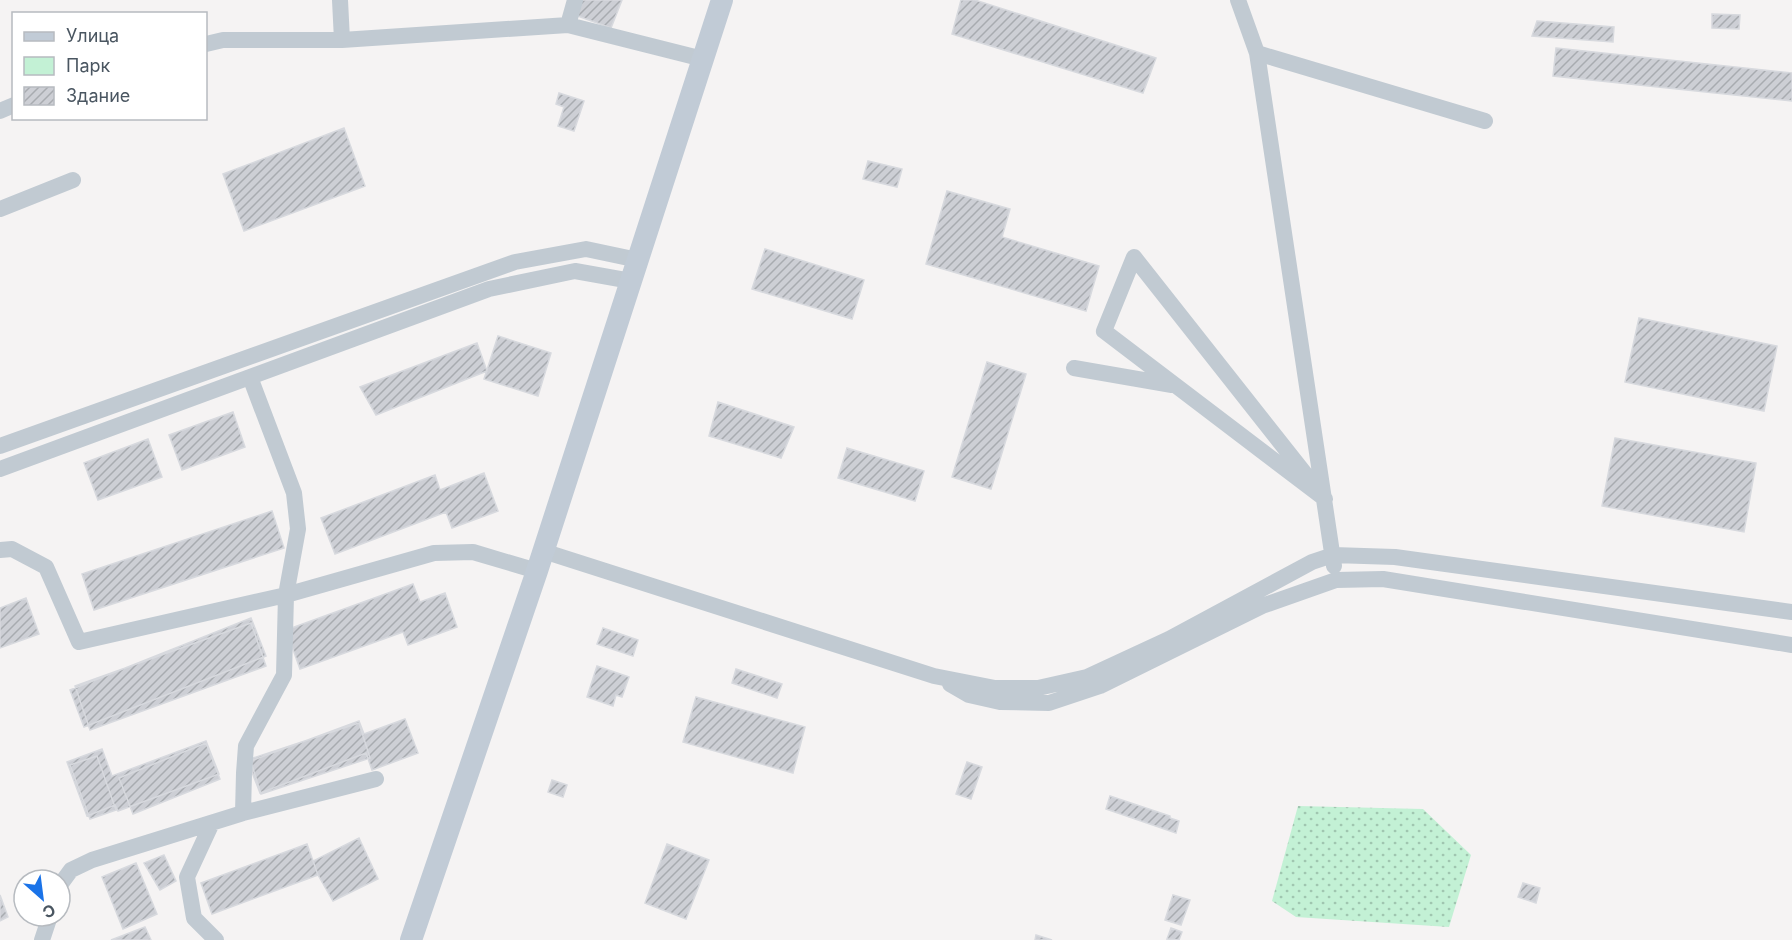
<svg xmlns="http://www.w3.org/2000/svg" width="1792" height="940" font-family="Inter,sans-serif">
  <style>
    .green { fill: url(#green-dots) }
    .building { fill: url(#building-hatch); stroke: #d7d9de; stroke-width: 1.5 }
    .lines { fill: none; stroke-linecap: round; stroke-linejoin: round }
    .street { stroke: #c1cad2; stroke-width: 16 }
    .secondary { stroke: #c1cbd6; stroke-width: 22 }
  </style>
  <defs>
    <pattern id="green-dots" width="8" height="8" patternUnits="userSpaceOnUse" patternTransform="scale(1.5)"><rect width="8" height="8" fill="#c3f1d5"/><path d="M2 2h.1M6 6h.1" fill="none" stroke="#a0c6b0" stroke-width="1.8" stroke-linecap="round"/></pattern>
    <pattern id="building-hatch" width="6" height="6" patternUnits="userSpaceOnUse" patternTransform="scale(1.5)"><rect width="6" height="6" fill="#cdcfd5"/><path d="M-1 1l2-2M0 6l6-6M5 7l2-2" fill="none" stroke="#a8abb0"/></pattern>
  </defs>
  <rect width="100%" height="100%" fill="#f5f3f3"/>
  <path class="green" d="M1298,806L1423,809L1471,855L1449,927L1296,917L1272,901Z"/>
  <path class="building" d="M580,0H622L611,28L575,15Z
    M961,0H975L1156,58L1143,93L952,34Z
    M1712,14L1740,15L1739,29L1712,28Z
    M1537,21L1614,27L1613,42L1532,36Z
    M1556,48L1792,73V101L1553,76Z
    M559,93L584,101L574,131L558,126L564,107L556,104Z
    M344,128L365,186L244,231L223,174Z
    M868,161L902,169L897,187L863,179Z
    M947,191L1010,209L1002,237L1099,266L1086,311L926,264Z
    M765,249L864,280L852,319L752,289Z
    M1639,318L1777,346L1764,411L1625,382Z
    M498,336L551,353L538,396L484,379Z
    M477,343L487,371L376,415L360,387Z
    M987,362L1026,374L991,489L952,477Z
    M718,402L794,427L781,458L709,436Z
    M233,412L245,447L182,470L169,435Z
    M1615,438L1756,463L1744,532L1602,506Z
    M148,439L162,477L98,500L84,463Z
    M847,448L924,471L915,501L838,478Z
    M484,473L498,511L452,528L446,512L335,554L321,518L435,475L440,490Z
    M272,511L284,548L94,610L82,574Z
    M413,584L420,602L445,593L457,627L408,645L403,632L300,669L286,630Z
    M26,598L39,634L0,648V608Z
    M251,618L266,656L84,727L70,690Z
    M251,623L266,666L90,730L75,686Z
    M603,628L638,640L633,656L597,644Z
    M597,666L629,677L622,697L616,695L613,706L587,697Z
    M736,669L782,684L777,698L732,683Z
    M696,697L805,727L793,773L683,742Z
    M405,719L418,753L372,770L366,753L260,793L248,762L359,721L364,734Z
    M359,723L370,758L261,794L250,759Z
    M206,741L219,774L118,811L115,805L87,816L67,762L102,749L112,776Z
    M206,743L220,779L133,814L119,778Z
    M97,756L116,810L90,819L70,765Z
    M967,762L982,767L971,799L956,794Z
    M552,780L567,785L563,797L548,792Z
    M1110,796L1170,816V818L1179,821L1176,833L1106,809Z
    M359,838L378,879L333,901L318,875L313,861Z
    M307,844L318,875L212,914L201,883Z
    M667,844L709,860L686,919L645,903Z
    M164,855L176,881L160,890L144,863Z
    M136,863L157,914L123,929L102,877Z
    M1523,883L1540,888L1536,903L1518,897Z
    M0,895L8,917L0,921Z
    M1173,895L1190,900L1181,925L1165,920Z
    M145,927L151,940H111Z
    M1171,928L1182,932L1179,940L1167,939Z
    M1036,935L1052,940H1035Z"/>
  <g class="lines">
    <path class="street" d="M340,0L342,40L568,25
      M575,0L568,25L703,59
      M1238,0L1257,53L1334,566
      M206,44L223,40H342
      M1257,53L1485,121
      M0,111L14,105
      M0,209L73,180
      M1134,257L1325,499L1104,331Z
      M1074,368L1172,385
      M0,446L515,262L586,249L638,260
      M0,469L489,289L575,271L631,281
      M0,550L12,549L46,567L79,642L286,595L434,553L473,552L537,571
      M543,551L934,676L995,688H1038L1087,677L1169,639L1312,562L1333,555L1395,557L1792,612
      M950,684L969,695L1000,702L1049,703L1100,686L1262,606L1336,580L1383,579L1792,645
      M243,813L244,773L246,746L284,675L286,595L298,529L294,493L250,377
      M212,823L187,877L194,918L216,940
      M60,885L71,870L92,860L243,813L376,779
      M42,940L50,916"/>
    <path class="secondary" d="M411,940L537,571L722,0"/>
  </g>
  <rect x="12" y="12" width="195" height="108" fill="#ffffff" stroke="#b7bbc0" stroke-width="1.5"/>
  <rect x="24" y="32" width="30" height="9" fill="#c1cbd6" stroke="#b7bbc0" stroke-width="1.5"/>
  <text x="66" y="42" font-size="18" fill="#4a5661">Улица</text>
  <rect x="24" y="57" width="30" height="18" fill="#c3f1d5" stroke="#b7bbc0" stroke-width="1.5"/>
  <text x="66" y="72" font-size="18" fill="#4a5661">Парк</text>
  <rect x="24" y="87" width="30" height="18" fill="url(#building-hatch)" stroke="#b7bbc0" stroke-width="1.5"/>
  <text x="66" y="102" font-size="18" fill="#4a5661">Здание</text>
  <g transform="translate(42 898) rotate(152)"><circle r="28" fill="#ffffff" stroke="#b7bbc0" stroke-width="1.5"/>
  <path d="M0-4.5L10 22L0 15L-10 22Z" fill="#1a73e8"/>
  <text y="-9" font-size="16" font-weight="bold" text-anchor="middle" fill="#4a5661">С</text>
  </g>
</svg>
